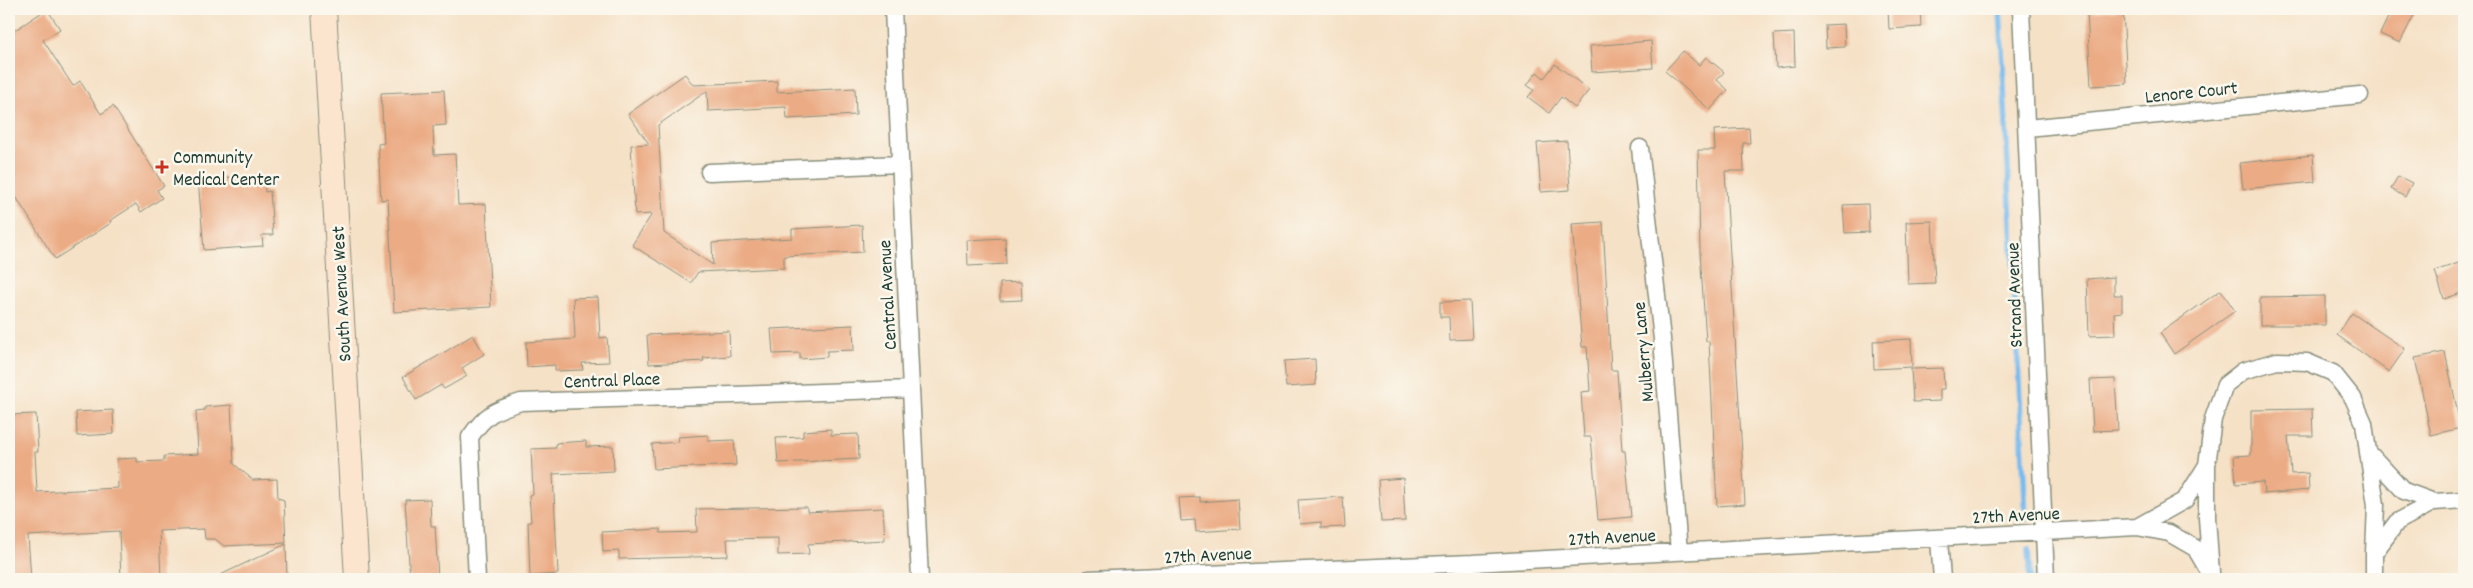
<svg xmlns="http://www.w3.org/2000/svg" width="2473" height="588" font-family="Dekko,sans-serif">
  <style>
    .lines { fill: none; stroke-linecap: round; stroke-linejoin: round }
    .stream { stroke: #78bbee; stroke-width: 5.5 }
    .building { fill: #ebac85 }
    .street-casing { stroke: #8a8f7d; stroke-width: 19 }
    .secondary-casing { stroke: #8a8f7d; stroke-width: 26 }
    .street { stroke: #fff; stroke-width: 16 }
    .secondary { stroke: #fce5cf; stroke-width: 24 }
    .poi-dot { fill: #c8321e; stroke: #fbf7ec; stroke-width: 2 }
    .labels { text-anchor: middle; stroke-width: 5; stroke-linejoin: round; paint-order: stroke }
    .street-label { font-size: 19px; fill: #1f3d34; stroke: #fbf7ec }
    .poi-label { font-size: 19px; fill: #1f3d34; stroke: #fbf7ec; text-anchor: start }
  </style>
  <rect width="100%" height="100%" fill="#fbf7ec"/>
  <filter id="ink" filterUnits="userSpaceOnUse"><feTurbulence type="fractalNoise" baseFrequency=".02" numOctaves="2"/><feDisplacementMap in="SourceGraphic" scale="10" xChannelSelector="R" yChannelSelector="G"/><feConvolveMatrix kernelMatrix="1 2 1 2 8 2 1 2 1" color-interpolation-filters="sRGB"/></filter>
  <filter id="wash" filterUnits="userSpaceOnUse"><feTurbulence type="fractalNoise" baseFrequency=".0096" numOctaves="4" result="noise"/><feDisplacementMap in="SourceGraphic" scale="20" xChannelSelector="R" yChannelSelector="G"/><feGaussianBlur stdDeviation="1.12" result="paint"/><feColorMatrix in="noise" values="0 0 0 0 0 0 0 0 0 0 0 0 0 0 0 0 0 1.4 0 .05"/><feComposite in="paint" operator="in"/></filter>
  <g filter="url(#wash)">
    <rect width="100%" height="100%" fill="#f5e1c6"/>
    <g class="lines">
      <path class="stream" d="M2000,9L2026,519
        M2028,549L2030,579"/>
    </g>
    <g id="blocks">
      <path class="building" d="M47,9L60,29L43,40L73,86L80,81L101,114L113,106L164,186L157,190L162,198L141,212L136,204L110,221L111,223L55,259L16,197L9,202V34Z
        M1888,9H1920L1921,27L1889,29Z
        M2392,9H2417L2400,43L2380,34Z
        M2123,10L2127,84L2091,86L2087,12Z
        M1844,24L1845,47L1826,48L1825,25Z
        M1794,33L1795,66L1776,68L1774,34Z
        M1651,41L1653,68L1592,72L1590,46Z
        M1683,51L1699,65L1706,57L1724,72L1717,80L1728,90L1710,110L1665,71Z
        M1555,64L1589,90L1575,108L1561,97L1549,113L1528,97L1534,90L1527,85L1537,72L1544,78Z
        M685,74L693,85L777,81V92L855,88L856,115L787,119L786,107L708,111L707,91L658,125L664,233L713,265L712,243L792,238V229L862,225L863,252L784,256V268L698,272L691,283L632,245L652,214L635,215L631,145L649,144L628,114Z
        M444,90L446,125L433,126L434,155L455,154L458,205L486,204L491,307L394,312L388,199L381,200L378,144L384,143L381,93Z
        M1749,128L1750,143H1743L1744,171H1725L1745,504L1717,506L1709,341H1706L1700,252L1698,150H1715L1714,130Z
        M1567,141L1570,190L1541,192L1537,143Z
        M2313,155L2315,182L2243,189L2240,163Z
        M251,176V179L264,178L265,192L270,191L273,235H262L263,246L204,250L198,179Z
        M2398,176L2412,183L2405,197L2391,189Z
        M1868,204L1869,232L1845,233L1843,205Z
        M1932,221L1935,283L1908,284L1906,222Z
        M1603,222L1611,370H1617L1622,451H1625L1631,517L1598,520L1591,437H1584L1581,392L1590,391L1587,347H1582L1572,224Z
        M1005,238L1006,264L968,266L967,240Z
        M2464,261V292L2444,299L2435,271Z
        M2114,277V295H2122V312L2114,313L2115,335L2089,336L2087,279Z
        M1021,282L1022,300L1000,301V283Z
        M2221,290L2235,311L2174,354L2160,333Z
        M2325,296V325H2260V297Z
        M598,297L600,338L607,337L609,362L582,363L583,370L555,371V365L527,367L526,342L575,339L573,298Z
        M1470,301L1472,339L1450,340L1449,317H1440V302Z
        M2352,313L2405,349L2389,372L2337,335Z
        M853,325L854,350L827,351V357L800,359V353L773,354L771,329Z
        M729,331L730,356L703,358L704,361L649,364L647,335Z
        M473,335L484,354L462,368L467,376L444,389L441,385L416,400L403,377Z
        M1911,339L1912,367L1874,369L1873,341Z
        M2445,352L2461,428L2431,435L2415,358Z
        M1315,359L1316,385L1286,387L1284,361Z
        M1943,368L1944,389H1940V401L1913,402L1911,369Z
        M2115,379L2118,430L2093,431L2090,380Z
        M231,405L234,464L253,480L277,479L278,498L284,500L286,543L224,546L215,539H205L204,529L159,531L161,579H121L119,531L28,536L31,579H9V415L36,414L38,452H35L37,492L118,488L117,459L137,458V462L164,461V456L198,454L196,411L205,410V407Z
        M2312,409L2313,436H2288L2291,474L2308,473L2309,490L2264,494L2263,482L2236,484L2234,456L2251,455V410Z
        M113,410L114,434L77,436L76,412Z
        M831,429V435L858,434L859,459L778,463L776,438L803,437V431Z
        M708,435V441L734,440L736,465L654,469L652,444L679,442L678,437Z
        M586,441V447L613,446L614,471L553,474L558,574L530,576L528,522H531L529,495L533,494L531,449L556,448V443Z
        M1403,478L1405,521L1381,522L1378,480Z
        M1200,497V502L1238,499L1240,529L1196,532L1195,520L1181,521L1179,498Z
        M1343,497L1345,527L1321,528V522L1300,524L1298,500Z
        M430,499L431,526H435L438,579H410L405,500Z
        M807,507V512L883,508L885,540L808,544L809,554L778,555V538L727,539L728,556L619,559V551L603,552L602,532L660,529V533L697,532L696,509Z
        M286,544L287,579H212Z"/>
    </g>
  </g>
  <g filter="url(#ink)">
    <use href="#blocks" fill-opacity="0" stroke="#8a8f7d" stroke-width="1"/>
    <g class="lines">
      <g class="street-casing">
        <path id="street" d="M893,9L920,579
          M2021,9L2046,579
          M2027,128L2360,95
          M1640,148L1662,339L1679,552
          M709,172L900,164
          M2368,452L2376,505L2374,553
          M2207,465V518L2211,573
          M1939,539L1942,579
          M1473,563L1474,579
          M477,579L470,437C486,414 494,410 521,402L911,389
          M1089,579L1473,563L2137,527
          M2212,579L2211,575L2195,548L2169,533L2137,527L2185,500L2207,465L2213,419L2225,385L2243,371L2277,361L2307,362L2333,373L2353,398L2364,423L2368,452L2404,491L2434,502L2464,500
          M2374,579V553L2397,522L2434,502"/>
      </g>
      <g class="secondary-casing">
        <path id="secondary" d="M324,9L357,579"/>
      </g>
      <use href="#street" class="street"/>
      <use href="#secondary" class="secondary"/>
    </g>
  </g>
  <path class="poi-dot" d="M159.5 159.5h5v5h5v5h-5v5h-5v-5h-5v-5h5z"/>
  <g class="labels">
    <g class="street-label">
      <text transform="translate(2191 91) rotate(-6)" y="7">Lenore Court</text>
      <text transform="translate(340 294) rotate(-93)" y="7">South Avenue West</text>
      <text transform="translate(886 295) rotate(-93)" y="7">Central Avenue</text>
      <text transform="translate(2013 295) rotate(-92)" y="7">Strand Avenue</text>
      <text transform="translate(1642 352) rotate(-95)" y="7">Mulberry Lane</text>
      <text transform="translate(612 379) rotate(-2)" y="7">Central Place</text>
      <text transform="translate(2016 514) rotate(-3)" y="7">27th Avenue</text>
      <text transform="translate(1612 536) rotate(-3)" y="7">27th Avenue</text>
      <text transform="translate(1208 554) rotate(-3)" y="7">27th Avenue</text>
    </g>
    <g class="poi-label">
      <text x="173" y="163">Community<tspan x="173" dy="22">Medical Center</tspan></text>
    </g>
  </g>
  <rect width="2473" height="588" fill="none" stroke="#fbf7ec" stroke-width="30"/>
</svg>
